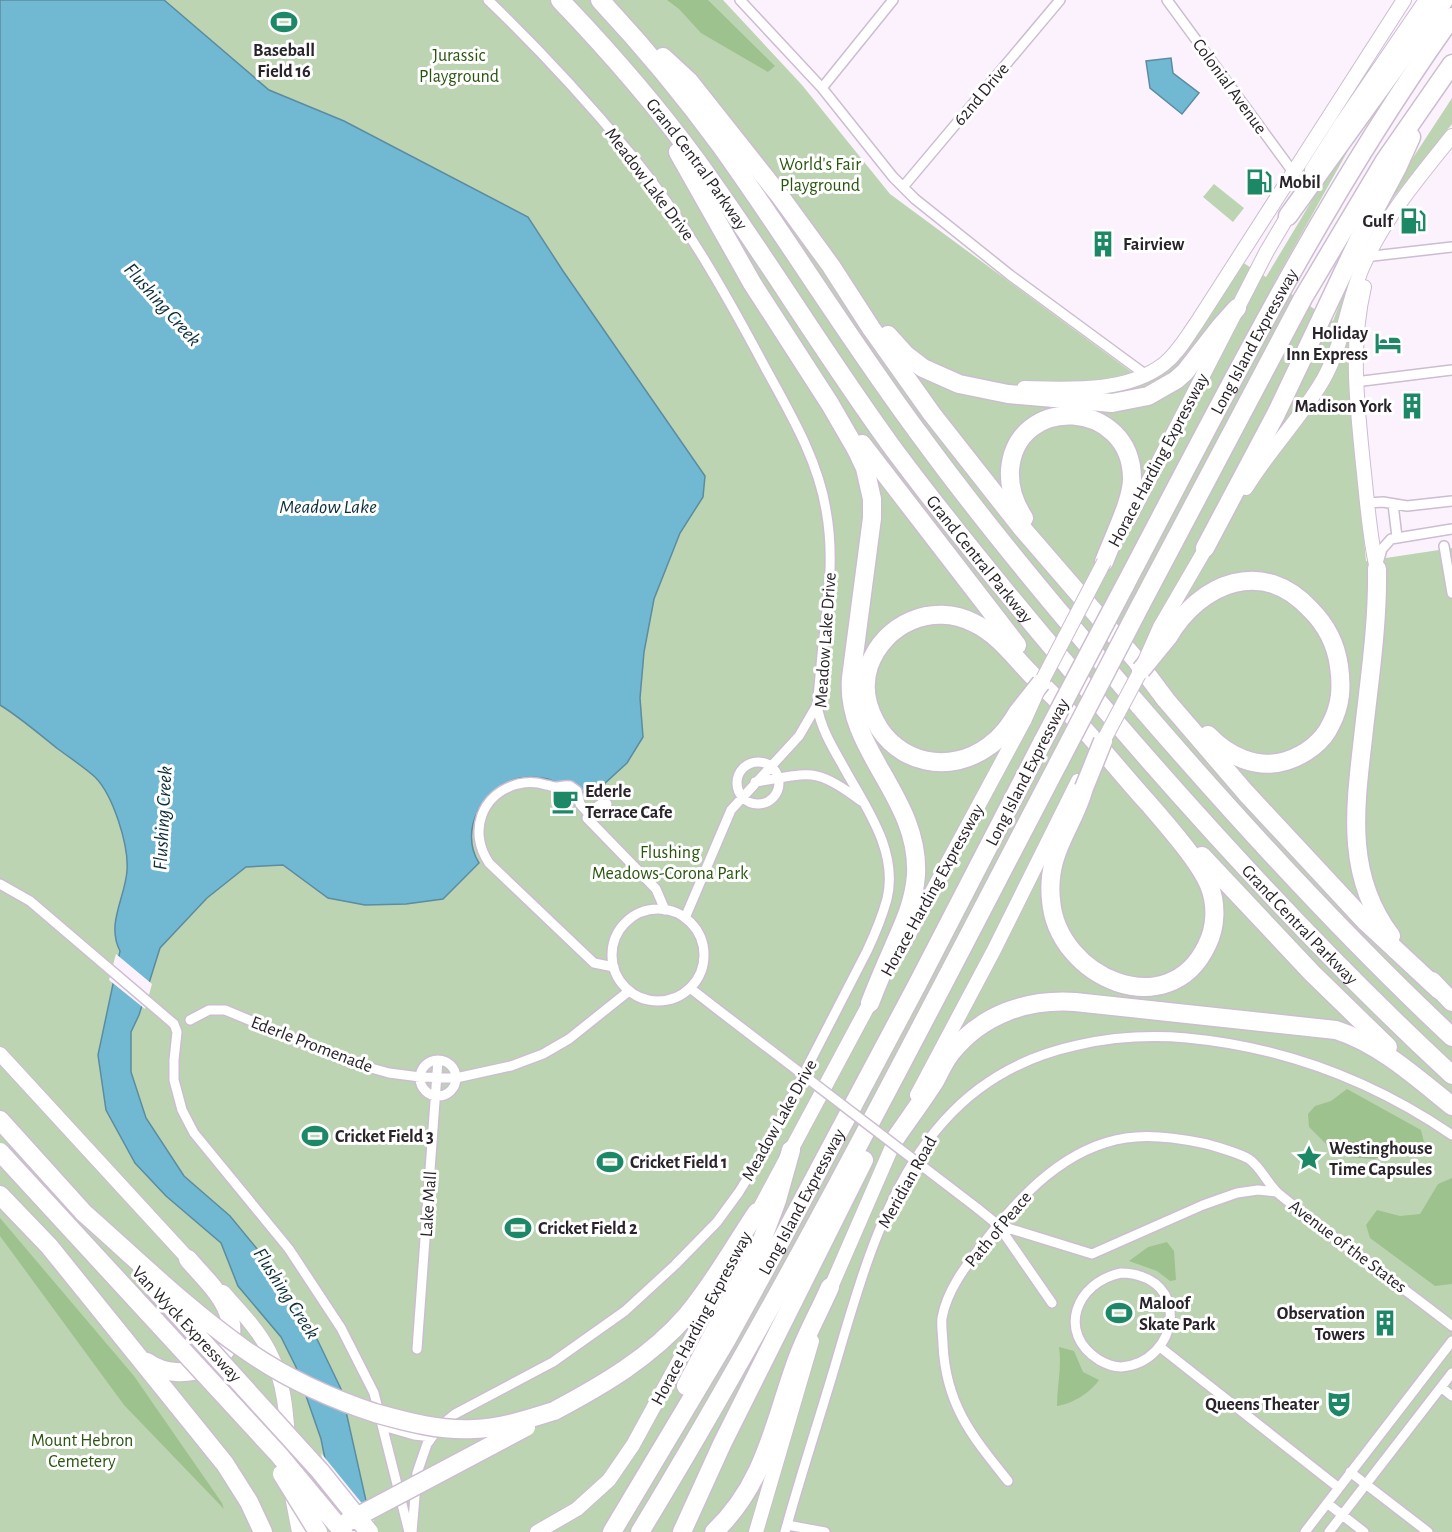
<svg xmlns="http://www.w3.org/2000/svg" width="1452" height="1532" font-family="'Alegreya Sans',sans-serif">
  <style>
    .green { fill: #bdd4b3 }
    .forest { fill: #9dc28e }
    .water { fill: #71b9d3; stroke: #5b8ca0; stroke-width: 1.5 }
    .pier { fill: #fbf2fe }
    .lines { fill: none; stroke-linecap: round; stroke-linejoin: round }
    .street-casing { stroke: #ccbdd0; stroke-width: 12 }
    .secondary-casing { stroke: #ccbdd0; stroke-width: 16 }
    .highway-casing { stroke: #ccbdd0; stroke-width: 21 }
    .street { stroke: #fff; stroke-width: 9 }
    .secondary { stroke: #fff; stroke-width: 14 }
    .highway { stroke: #fff; stroke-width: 18 }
    .street-bridge-casing { stroke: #ccbdd0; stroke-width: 12; stroke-linecap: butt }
    .secondary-bridge-casing { stroke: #ccbdd0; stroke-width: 16; stroke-linecap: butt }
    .highway-bridge-casing { stroke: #ccbdd0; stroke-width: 21; stroke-linecap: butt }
    .street-bridge { stroke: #fff; stroke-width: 9 }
    .secondary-bridge { stroke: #fff; stroke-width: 14 }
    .highway-bridge { stroke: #fff; stroke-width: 18 }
    .labels { text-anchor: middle; stroke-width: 6; stroke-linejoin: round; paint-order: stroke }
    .poi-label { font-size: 18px; font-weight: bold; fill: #29232a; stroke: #fff; text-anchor: start }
    .park-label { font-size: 18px; fill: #29560e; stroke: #fff }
    .street-label { font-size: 18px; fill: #29232a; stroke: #fff }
    .water-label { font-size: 20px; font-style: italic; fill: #0b2e3a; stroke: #fff }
  </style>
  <rect width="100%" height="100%" fill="#fbf2fe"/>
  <path class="green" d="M0,0H723L802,85L890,194L1141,379L1196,324L1237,259L1266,277L1317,192L1350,147L1274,283L1333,321L1348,282L1386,199L1452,98V124L1389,203L1367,245L1340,326L1353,334L1349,366L1366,561L1452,548V1532H0Z
    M1214,184L1244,208L1233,222L1203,197Z"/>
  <path class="forest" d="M667,0H708L775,66L768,72L701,33L679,9Z
    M1347,1089L1421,1130L1424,1142L1374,1159L1349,1157L1332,1150L1309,1127L1308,1114L1315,1106L1331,1101Z
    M1452,1178V1284L1435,1286L1370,1238L1366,1225L1377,1210L1400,1216L1420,1214L1438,1184Z
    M0,1218L134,1376L222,1503L224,1509L124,1405L0,1236Z
    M1167,1242L1174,1251L1176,1280L1170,1281L1157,1271L1129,1261L1148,1247Z
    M1059,1347L1074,1351L1083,1372L1099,1380C1090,1393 1072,1404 1057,1406C1057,1386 1062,1367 1059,1347Z"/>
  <path class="water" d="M0,0H164L269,90L344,121L528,217L563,271L705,476L703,497L680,533L654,599L644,652L640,698L643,737L627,763L604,784L582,793L566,782C563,782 560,783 557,783C554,782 551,780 548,779C539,777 529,777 520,778C484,785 458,829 479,863L443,899L406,904L365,905L328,898L283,865L246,867L207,898L160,948L139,1015L131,1032V1072L146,1118L184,1176L230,1216L276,1272L317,1339L341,1389L373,1532L336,1513L321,1439L296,1367L281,1337L238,1286L221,1243L166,1196L135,1163L106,1110L98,1055L120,951C106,924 125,898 127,871C129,845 113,795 95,777C84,767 70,758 58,749C39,734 21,718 0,705Z
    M1171,58L1173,73L1199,93L1182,114L1150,88L1146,61Z"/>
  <path class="pier" d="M116,954L152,984L145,1009L109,980Z
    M321,1453L373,1517L376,1532H335L334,1513Z"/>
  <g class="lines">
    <g class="street-casing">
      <path id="street" d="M740,0L822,88L893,177L915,199L1010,275L1146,375
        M1167,0L1293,172
        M822,88L893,0
        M903,187L1060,0
        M1373,256L1452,247
        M1355,382L1452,370
        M1367,503L1383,502L1407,506L1452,501
        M1393,504L1397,537
        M1444,546L1452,593
        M1378,563L1382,549L1391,539L1452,529
        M737 783a21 21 0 1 1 42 0a21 21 0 1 1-42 0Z
        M755,782C810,774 814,765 861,801
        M607,804H601L588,813L580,804L577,791L570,786C564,785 560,787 556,787C552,787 549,785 546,785C537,782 527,782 518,784C481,794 468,832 489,863L594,963L614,967
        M587,818L656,889L665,910
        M0,884L30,901L174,1024L177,1032L174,1060V1080L182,1110L194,1133L289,1249L341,1328L374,1393L409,1532
        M612 955a46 46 0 1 1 92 0a46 46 0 1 1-92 0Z
        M685,918L731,810L799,736L817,705
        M690,988L717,1009
        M190,1020L209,1010H225L353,1063L389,1073L420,1077L456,1078L511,1066L543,1054L569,1039L629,991
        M420 1078a18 18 0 1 1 36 0a18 18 0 1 1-36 0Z
        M977,1208L998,1225L1052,1303
        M998,1225L1092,1254L1203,1205L1237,1193L1258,1190L1276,1192
        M1121,1273C1194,1275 1179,1363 1121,1367C1113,1367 1106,1364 1099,1360C1056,1333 1076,1282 1121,1273Z
        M1160,1347L1339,1488
        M417,1349L438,1060
        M1441,1387L1452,1396
        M383,1426L414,1435L432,1437
        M1350,1472L1428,1532
        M1008,1481C972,1436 946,1405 943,1345C943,1337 941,1327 942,1318C947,1289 968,1263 986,1240C1021,1195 1066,1147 1126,1138C1150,1134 1178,1138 1202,1143C1212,1145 1241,1154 1249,1159C1261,1167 1268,1185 1279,1194C1335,1240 1395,1281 1452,1326
        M1327,1503L1364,1532
        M787,1525L825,1532
        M412,1532L417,1473L427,1444L440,1426L455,1414L553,1362L625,1311L675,1265L717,1222L739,1192L763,1153L867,951C875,934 882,917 887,899C899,850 864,805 842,764C831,745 820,726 817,705C820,682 821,659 824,637C829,594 834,553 826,510C818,460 790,413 766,369C726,294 684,219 630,153C586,100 538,48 488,0
        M785,1532C801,1474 820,1417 837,1359C877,1222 918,1079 1078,1045C1113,1037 1151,1035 1187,1038C1283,1047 1373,1081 1452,1135
        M1305,1532L1452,1341
        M1329,1532L1452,1373"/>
    </g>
    <g class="secondary-casing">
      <path id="secondary" d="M1312,170L1340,126L1426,0
        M1364,287C1350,346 1357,404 1363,464C1367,499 1369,535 1377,569
        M1024,388C1069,389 1127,393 1164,364C1177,354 1186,338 1196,324L1404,0
        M1246,488C1269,450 1301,418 1323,380C1343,345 1347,304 1362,268C1384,218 1419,177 1452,136
        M1128,521L1267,251L1292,209
        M1160,627L1210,541
        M899,953L1025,719
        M0,1054L194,1265
        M917,1095L994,950L1078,781
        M753,1221L874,995
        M223,1292C240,1311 258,1329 269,1351C288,1387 287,1431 290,1471
        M828,1294L898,1133
        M292,1496L299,1532
        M537,1532L577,1509L609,1480L633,1445L728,1271
        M756,1532L812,1341"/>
    </g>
    <g class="highway-casing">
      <g id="highway">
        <path id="s1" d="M560,0C609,51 655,104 697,161C766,256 826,357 895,451C963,542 1035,628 1108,713C1217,840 1330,962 1452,1075"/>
        <path d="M600,0C643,46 684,95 721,146C789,241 850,341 920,435C988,528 1062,616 1137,703C1237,819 1340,932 1452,1037"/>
        <path d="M663,57L689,81L780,196L831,266L871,328L932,414L1021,527L1136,660L1166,700L1246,793L1366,922L1439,990"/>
        <path d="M678,152L752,283L830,404L856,449L865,468L872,499V518L851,678C845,750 920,797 916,875C914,902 904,923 893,948C885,966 877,985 870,1003"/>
        <path d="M1288,216L1444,0"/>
        <path d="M888,335L906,355L923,368L959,384L1008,394L1112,403L1148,396L1176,380L1185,372L1220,327L1237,308"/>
        <path d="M862,444L1017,645"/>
        <path d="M1024,518C1014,503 1009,488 1010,470C1016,393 1132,399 1132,479C1132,501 1112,540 1104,562"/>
        <path d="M1205,548L1276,414L1360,237L1397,168L1411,137"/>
        <path d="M1377,569C1378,625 1369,682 1363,738C1355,808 1345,875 1391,936"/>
        <path id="s2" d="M1124,587C1226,393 1324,196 1452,17"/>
        <path d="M1140,606L1303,298L1384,162L1452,64"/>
        <path d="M1168,637C1201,582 1263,557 1311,610C1326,625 1336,645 1339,666C1342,687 1341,705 1331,724C1323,742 1305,755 1286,761C1257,770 1228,756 1208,735"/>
        <path d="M1018,712C1010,725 1002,737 989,746C950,775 897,764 875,721C866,704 863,684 869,666C884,623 933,602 974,623C997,634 1011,653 1028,671C1038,682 1050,692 1060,703C1091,735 1119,771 1149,804C1167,825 1199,861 1209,885C1217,904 1216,927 1207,945C1169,1026 1057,978 1051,900C1046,852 1072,830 1084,788"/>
        <path d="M1202,856L1312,973L1388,1047"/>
        <path d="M1432,981L1452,1002"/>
        <path d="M0,1120L84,1213"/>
        <path d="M895,1139C908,1120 922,1101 935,1081C940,1072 944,1062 951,1053C982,1014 1027,999 1075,1002L1336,1030C1380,1044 1417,1078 1452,1106"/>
        <path d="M0,1195L49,1246L225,1464L249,1502L263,1532"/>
        <path d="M147,1362C181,1386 241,1366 230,1319C225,1296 203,1277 188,1259"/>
        <path d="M686,1386L762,1240L777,1200L791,1150"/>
        <path d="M554,1411C603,1385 651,1357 687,1315C714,1283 734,1246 757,1212"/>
        <path id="s3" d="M612,1532L726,1341L783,1237L917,985L1043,741"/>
        <path d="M640,1532C792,1282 924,1020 1060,760"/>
        <path d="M682,1532L722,1444L864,1160"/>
        <path d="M714,1532C766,1483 774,1421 798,1357C807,1333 820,1310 830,1287"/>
      </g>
    </g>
    <use href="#street" class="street"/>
    <use href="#secondary" class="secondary"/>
    <use href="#highway" class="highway"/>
    <g class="street-bridge-casing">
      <path id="street-bridge" d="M717,1009L977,1208"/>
    </g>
    <g class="secondary-bridge-casing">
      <path id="secondary-bridge" d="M1025,719L1041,683L1104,562
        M1099,749L1141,670L1160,627"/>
    </g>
    <g class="highway-bridge-casing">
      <path id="highway-bridge" d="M1141,670L1168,637
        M1018,712L1041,683
        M1043,741L1124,587
        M1060,760L1140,606
        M1084,788L1103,741
        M0,1152L279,1455L343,1532
        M84,1213C136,1259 187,1309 244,1349C284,1377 329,1398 375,1413C407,1422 441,1431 474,1429C502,1428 528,1419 554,1411
        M153,1287L320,1471L369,1532
        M282,1474L318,1532
        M347,1522L526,1427"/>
    </g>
    <use href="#street-bridge" class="street-bridge"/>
    <use href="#secondary-bridge" class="secondary-bridge"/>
    <use href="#highway-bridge" class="highway-bridge"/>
  </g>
  <defs>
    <g id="stadium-bare" transform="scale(2.07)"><path d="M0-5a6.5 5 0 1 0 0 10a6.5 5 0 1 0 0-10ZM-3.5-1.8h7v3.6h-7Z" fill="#1d8866" stroke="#fff" stroke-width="2.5" paint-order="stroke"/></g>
    <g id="fuel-bare" transform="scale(2.07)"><path d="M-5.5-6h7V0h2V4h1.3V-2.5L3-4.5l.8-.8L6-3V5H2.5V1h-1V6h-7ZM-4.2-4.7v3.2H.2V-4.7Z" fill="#1d8866" stroke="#fff" stroke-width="2.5" paint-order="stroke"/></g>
    <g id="building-bare" transform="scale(2.07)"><path d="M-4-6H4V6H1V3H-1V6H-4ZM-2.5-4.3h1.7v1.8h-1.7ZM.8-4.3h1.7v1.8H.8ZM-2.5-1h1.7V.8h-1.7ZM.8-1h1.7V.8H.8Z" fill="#1d8866" stroke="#fff" stroke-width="2.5" paint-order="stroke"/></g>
    <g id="hotel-bare" transform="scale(2.07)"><path d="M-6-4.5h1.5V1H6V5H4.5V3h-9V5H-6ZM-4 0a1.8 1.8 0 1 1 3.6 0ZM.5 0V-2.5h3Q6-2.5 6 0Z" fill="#1d8866" stroke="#fff" stroke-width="2.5" paint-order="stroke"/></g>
    <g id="cafe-bare" transform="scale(2.07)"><path d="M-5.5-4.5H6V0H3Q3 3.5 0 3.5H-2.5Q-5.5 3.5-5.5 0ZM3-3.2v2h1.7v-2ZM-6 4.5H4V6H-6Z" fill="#1d8866" stroke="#fff" stroke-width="2.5" paint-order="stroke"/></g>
    <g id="sight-bare" transform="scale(2.07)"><path d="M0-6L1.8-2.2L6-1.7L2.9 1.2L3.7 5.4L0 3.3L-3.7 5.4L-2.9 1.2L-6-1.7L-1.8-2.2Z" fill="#1d8866" stroke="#fff" stroke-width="2.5" paint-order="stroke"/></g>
    <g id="theatre-bare" transform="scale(2.07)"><path d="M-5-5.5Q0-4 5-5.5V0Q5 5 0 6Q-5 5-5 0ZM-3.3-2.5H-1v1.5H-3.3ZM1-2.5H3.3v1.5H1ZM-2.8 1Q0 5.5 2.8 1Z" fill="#1d8866" stroke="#fff" stroke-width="2.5" paint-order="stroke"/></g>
  </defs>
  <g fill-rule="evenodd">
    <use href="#stadium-bare" x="284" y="22"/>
    <use href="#fuel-bare" x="1259" y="182"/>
    <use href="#fuel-bare" x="1413" y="221"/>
    <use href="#building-bare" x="1103" y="244"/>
    <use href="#hotel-bare" x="1388" y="343"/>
    <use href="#building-bare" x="1412" y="406"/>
    <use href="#cafe-bare" x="565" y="801"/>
    <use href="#stadium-bare" x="315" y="1136"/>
    <use href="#sight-bare" x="1309" y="1158"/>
    <use href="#stadium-bare" x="610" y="1162"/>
    <use href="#stadium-bare" x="518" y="1228"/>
    <use href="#stadium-bare" x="1119" y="1313"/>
    <use href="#building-bare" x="1385" y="1323"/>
    <use href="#theatre-bare" x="1339" y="1404"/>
  </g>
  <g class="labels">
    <g class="poi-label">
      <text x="284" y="56" text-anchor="middle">Baseball<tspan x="284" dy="21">Field 16</tspan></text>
      <text x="1279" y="188">Mobil</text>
      <text x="1393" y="227" text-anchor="end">Gulf</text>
      <text x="1123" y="250">Fairview</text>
      <text x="1368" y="339" text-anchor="end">Holiday<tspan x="1368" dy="21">Inn Express</tspan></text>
      <text x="1392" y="412" text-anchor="end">Madison York</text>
      <text x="585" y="797">Ederle<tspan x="585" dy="21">Terrace Cafe</tspan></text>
      <text x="335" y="1142">Cricket Field 3</text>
      <text x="1329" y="1154">Westinghouse<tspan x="1329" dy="21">Time Capsules</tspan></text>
      <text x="630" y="1168">Cricket Field 1</text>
      <text x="538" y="1234">Cricket Field 2</text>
      <text x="1139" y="1309">Maloof<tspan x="1139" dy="21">Skate Park</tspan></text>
      <text x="1365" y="1319" text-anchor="end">Observation<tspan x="1365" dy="21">Towers</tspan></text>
      <text x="1319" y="1410" text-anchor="end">Queens Theater</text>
    </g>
    <g class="park-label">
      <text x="459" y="61">Jurassic<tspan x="459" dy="21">Playground</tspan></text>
      <text x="820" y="170">World's Fair<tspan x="820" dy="21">Playground</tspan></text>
      <text x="670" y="858">Flushing<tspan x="670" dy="21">Meadows-Corona Park</tspan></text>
      <text x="82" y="1446">Mount Hebron<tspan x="82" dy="21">Cemetery</tspan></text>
    </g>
    <g class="street-label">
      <text transform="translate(1230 86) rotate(54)" y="6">Colonial Avenue</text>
      <text transform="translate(981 94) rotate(-50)" y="6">62nd Drive</text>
      <text dy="6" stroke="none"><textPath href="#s1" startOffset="214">Grand Central Parkway</textPath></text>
      <text transform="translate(650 184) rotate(53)" y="6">Meadow Lake Drive</text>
      <text dy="6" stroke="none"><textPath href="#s2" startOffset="278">Long Island Expressway</textPath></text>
      <text transform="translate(1158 460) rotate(-62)" y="6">Horace Harding Expressway</text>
      <text dy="6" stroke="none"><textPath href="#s1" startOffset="700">Grand Central Parkway</textPath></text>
      <text transform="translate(825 640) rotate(-86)" y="6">Meadow Lake Drive</text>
      <text transform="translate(1027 772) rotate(-63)" y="6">Long Island Expressway</text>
      <text transform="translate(932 890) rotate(-61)" y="6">Horace Harding Expressway</text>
      <text dy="6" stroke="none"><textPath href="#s1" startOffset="1186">Grand Central Parkway</textPath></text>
      <text transform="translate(312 1044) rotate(21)" y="6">Ederle Promenade</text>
      <text transform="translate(779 1120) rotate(-61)" y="6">Meadow Lake Drive</text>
      <text transform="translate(907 1182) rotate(-61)" y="6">Meridian Road</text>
      <text dy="6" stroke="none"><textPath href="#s3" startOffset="381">Long Island Expressway</textPath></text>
      <text transform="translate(428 1204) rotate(-86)" y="6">Lake Mall</text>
      <text transform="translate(998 1229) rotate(-50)" y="6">Path of Peace</text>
      <text transform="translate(1348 1246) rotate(37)" y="6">Avenue of the States</text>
      <text transform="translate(701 1318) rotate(-62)" y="6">Horace Harding Expressway</text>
      <text transform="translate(187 1324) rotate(47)" y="6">Van Wyck Expressway</text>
    </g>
    <g class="water-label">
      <text transform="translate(163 304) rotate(48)" y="7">Flushing Creek</text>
      <text x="328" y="513">Meadow Lake</text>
      <text transform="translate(162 818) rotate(-87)" y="7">Flushing Creek</text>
      <text transform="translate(287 1293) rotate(57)" y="7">Flushing Creek</text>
    </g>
  </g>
</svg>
